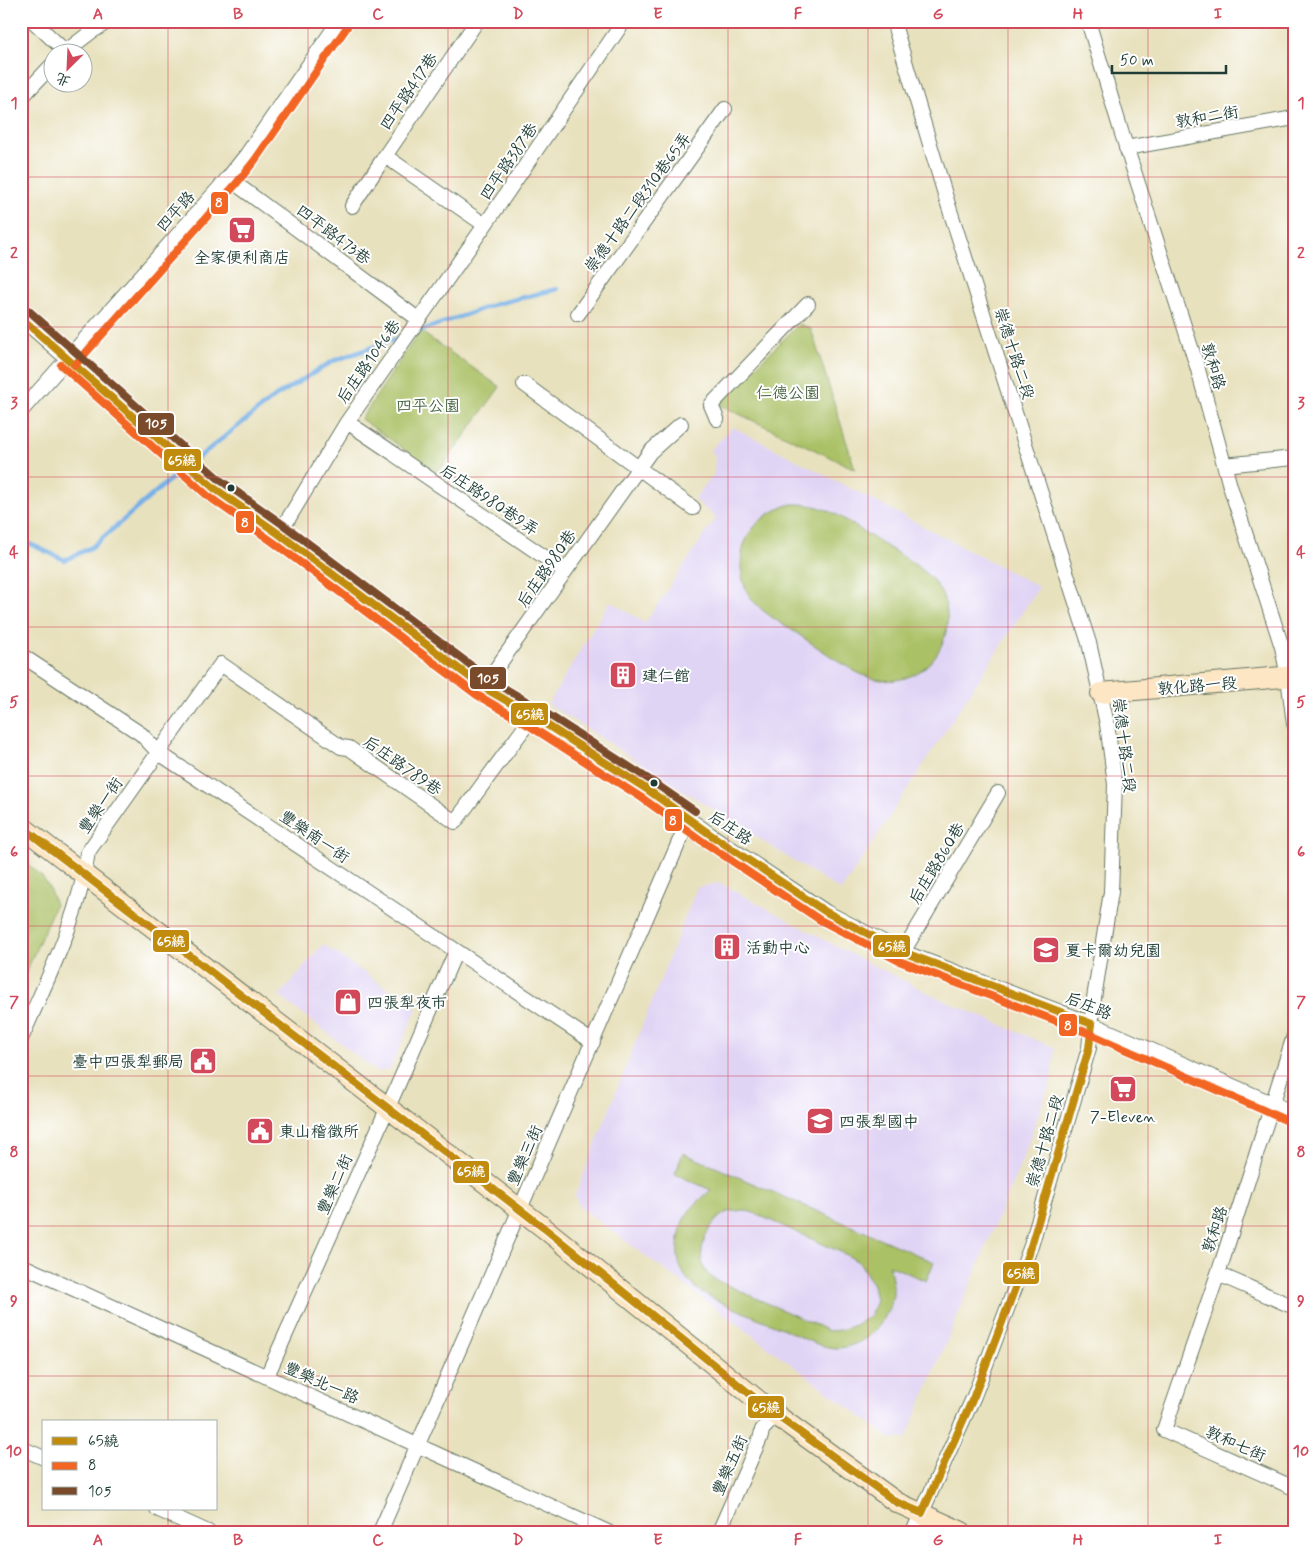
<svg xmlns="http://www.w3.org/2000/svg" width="1315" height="1553" font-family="Mynerve,'LXGW WenKai TC',sans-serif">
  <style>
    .built { fill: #e0d4f4 }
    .green { fill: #abc166; stroke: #657f4d; fill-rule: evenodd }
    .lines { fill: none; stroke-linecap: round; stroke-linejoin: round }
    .stream { stroke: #76b0e6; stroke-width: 4.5 }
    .street-casing { stroke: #657664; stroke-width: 16 }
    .secondary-casing { stroke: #657664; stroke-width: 22 }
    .street { stroke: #fff; stroke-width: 14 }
    .secondary { stroke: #fce6c4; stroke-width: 20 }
    .bus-1-casing { stroke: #fff; stroke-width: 11 }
    .bus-2-casing { stroke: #fff; stroke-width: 11 }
    .bus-3-casing { stroke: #fff; stroke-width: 11 }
    .bus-1 { stroke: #c18c0d; stroke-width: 8 }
    .bus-2 { stroke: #f26522; stroke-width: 8 }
    .bus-3 { stroke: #7a4b2a; stroke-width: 8 }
    .grid { fill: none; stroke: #d1495b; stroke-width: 1; stroke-opacity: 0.55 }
    .bus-dot { fill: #1f3d34; stroke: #fff; stroke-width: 2 }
    .labels { text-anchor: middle; stroke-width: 4; stroke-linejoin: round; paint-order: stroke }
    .street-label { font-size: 16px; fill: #1f3d34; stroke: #fff }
    .poi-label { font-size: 16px; fill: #1f3d34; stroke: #fff; text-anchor: start }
    .park-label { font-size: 16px; fill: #496543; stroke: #fff }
    .line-badge { stroke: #fff; stroke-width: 2 }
    .badge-label { font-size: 14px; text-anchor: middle; font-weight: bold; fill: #fff }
    .neatline { fill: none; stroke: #d1495b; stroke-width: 2 }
    .grid-label { font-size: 16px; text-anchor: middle; font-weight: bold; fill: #d1495b }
  </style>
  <rect width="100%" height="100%" fill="#fff"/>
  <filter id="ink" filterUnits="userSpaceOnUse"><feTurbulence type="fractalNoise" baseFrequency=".02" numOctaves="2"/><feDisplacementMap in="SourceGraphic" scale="10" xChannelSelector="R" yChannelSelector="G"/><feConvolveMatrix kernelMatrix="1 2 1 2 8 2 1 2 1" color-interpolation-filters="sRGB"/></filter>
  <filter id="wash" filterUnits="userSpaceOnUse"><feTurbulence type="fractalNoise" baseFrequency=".0096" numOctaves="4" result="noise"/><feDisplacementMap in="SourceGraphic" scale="20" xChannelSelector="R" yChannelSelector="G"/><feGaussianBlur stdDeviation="1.12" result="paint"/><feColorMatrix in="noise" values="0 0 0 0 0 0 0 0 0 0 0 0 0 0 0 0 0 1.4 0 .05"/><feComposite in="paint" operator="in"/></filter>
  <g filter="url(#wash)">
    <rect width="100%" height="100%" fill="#e8e1bd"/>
    <path class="built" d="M733,427L1039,587L841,891L548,704L610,601L645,623L716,518L694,499L714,474L715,457L710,450Z
      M720,883L849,953L943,1000L1055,1048L1051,1080L1021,1163L906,1439L890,1438L580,1207L575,1196L697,887Z
      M323,944L417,1009L390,1069L378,1072L279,996Z"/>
    <path class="green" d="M799,324L811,329L855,469L718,404Z
      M420,331L500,387L438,473L361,419Z
      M791,504C826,503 842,518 870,536C891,550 924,566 937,586C962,622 939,674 896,680C882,682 869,678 856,672C835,659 815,646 795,632C779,622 761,612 750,597C740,582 739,562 744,545C752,523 769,511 791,504Z
      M21,859C43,876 47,879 55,905L21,984Z
      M683,1153L934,1262L926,1281L889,1265C895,1291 896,1299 881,1323C872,1337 853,1348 836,1348C817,1347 799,1336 782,1328C755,1317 727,1306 701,1292C680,1276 674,1260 680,1234C681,1229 681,1224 684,1219C690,1208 701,1199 711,1190L675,1174ZM743,1210L754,1213L845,1254L860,1263L873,1285L876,1300L870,1316L855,1325L841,1330L829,1331L718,1281C714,1279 709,1276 706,1272C694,1254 708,1220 728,1212C732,1211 738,1211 743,1210Z"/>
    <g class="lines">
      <path class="stream" d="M414,333L496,304L557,289
        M21,540L65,560L92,547L166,483L276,396L333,361L402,337"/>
    </g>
  </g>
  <g filter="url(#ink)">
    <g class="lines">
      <g class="street-casing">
        <path id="street" d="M33,21L66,52
          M477,21L385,156L485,225
          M893,21L947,201L1089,643L1107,724L1115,784L1111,892L1094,998L1089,1048L1031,1246L974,1396L913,1532
          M1088,21L1122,134L1197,366L1230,486L1282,647L1288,677L1294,724
          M65,52L91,32L109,21
          M21,98L52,65
          M1126,148L1294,118
          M228,178L418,319
          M352,206L385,156
          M578,314L725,109
          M21,318L214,488L279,534L483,687L533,716L648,790L711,835L826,912L903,952L1092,1024L1294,1113
          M524,384L693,508
          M21,411L228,178L247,154L339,21
          M717,419L711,405L808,304
          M347,422L393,453
          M395,455L565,571
          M1224,465L1294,458
          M279,534L347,422L485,225L624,21
          M21,655L141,734L159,753L593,1042
          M483,687L650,452L681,424
          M903,952L998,793
          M1294,1036L1222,1262L1164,1430L1294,1488
          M21,1039C47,979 79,918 88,852L221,664L341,747L349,748L455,822L533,716
          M21,1265L608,1532
          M1218,1274L1294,1307
          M267,1376L397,1087L456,951
          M21,1448L44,1458
          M157,1509L208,1532
          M380,1532L689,819
          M719,1532L761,1436L762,1430L776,1415"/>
      </g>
      <g class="secondary-casing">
        <path id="secondary" d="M1101,693L1294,676
          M21,826L544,1228L776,1415L896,1502L962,1532"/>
      </g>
      <use href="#street" class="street"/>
      <use href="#secondary" class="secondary"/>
      <g class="bus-1-casing">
        <path id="bus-1" d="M21,318L214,488L279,534L483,687L533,716L648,790L711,835L826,912L903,952L1092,1024
          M21,826L544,1228L776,1415L896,1502L922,1513
          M922,1513L974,1396L1031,1246L1089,1048L1092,1024"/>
      </g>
      <g class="bus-2-casing">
        <path id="bus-2" d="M61,365L208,496L273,542L477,695L528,725L642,798L705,843L820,920L899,961L1088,1033L1290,1122
          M75,365L236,184L255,160L347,27"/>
      </g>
      <g class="bus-3-casing">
        <path id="bus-3" d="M28,310L220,480L285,526L489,679L538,708L653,782L695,811"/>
      </g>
      <use href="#bus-1" class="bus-1"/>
      <use href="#bus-2" class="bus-2"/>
      <use href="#bus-3" class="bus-3"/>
    </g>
  </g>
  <path class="grid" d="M168,21V1422M308,21V1532M448,21V1532M588,21V1532M728,21V1532M868,21V1532M1008,21V1532M1148,21V1532M21,177H1294M21,327H1294M21,477H1294M21,627H1294M21,776H1294M21,926H1294M21,1076H1294M21,1226H1294M21,1376H1294M168,1509V1532"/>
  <defs>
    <g id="supermarket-square" transform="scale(1.4375)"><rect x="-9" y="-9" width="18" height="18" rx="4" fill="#d1495b" stroke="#fff"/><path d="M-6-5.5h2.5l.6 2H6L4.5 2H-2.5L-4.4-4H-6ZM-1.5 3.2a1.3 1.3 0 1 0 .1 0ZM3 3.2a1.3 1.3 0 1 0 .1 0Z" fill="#fff"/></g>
    <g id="building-square" transform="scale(1.4375)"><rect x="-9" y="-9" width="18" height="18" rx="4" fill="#d1495b" stroke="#fff"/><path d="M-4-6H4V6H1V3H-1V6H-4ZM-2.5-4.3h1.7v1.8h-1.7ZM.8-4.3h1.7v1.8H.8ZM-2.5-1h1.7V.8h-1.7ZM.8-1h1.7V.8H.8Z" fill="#fff"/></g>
    <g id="school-square" transform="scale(1.4375)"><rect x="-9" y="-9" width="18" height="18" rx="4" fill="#d1495b" stroke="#fff"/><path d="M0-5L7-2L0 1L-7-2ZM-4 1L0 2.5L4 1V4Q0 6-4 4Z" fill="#fff"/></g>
    <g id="shop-square" transform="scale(1.4375)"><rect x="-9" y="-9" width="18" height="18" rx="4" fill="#d1495b" stroke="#fff"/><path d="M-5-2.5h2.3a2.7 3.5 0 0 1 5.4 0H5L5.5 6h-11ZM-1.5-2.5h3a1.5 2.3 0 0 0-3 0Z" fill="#fff"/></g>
    <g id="civic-square" transform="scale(1.4375)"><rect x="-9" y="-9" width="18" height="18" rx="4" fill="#d1495b" stroke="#fff"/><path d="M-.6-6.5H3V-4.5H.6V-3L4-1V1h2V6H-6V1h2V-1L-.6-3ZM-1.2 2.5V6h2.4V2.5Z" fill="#fff"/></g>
  </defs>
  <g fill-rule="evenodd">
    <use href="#supermarket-square" x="242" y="230"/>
    <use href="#building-square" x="623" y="675"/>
    <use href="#building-square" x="727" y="947"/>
    <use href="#school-square" x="1046" y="950"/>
    <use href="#shop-square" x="348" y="1002"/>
    <use href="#civic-square" x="203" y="1061"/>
    <use href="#supermarket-square" x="1123" y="1089"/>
    <use href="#school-square" x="820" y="1121"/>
    <use href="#civic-square" x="260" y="1131"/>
  </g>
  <g class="bus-dot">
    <circle cx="231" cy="488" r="4.5"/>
    <circle cx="654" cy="783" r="4.5"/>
  </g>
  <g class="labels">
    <g class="street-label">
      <text transform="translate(408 91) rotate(-56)" y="6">四平路417巷</text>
      <text transform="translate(1207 116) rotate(-10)" y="6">敦和二街</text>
      <text transform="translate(508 161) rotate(-56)" y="6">四平路387巷</text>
      <text transform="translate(637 202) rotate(-54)" y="6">崇德十路二段310巷65弄</text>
      <text transform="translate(175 211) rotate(-48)" y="6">四平路</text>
      <text transform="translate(334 234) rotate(37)" y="6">四平路473巷</text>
      <text transform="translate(1015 353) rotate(72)" y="6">崇德十路二段</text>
      <text transform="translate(368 361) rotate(-55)" y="6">后庄路1046巷</text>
      <text transform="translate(1214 366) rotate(73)" y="6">敦和路</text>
      <text transform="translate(490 499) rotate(34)" y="6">后庄路980巷9弄</text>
      <text transform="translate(546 568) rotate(-55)" y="6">后庄路980巷</text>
      <text transform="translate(1197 685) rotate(-5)" y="6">敦化路一段</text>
      <text transform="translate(1125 745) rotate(83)" y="6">崇德十路二段</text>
      <text transform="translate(403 765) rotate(35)" y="6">后庄路789巷</text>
      <text transform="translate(100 805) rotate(-55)" y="6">豐樂一街</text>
      <text transform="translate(731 827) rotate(34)" y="6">后庄路</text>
      <text transform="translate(315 836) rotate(34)" y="6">豐樂南一街</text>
      <text transform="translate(936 863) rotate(-59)" y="6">后庄路860巷</text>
      <text transform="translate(1089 1005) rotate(22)" y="6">后庄路</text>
      <text transform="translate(1044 1141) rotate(-74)" y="6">崇德十路二段</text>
      <text transform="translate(524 1155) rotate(-66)" y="6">豐樂三街</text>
      <text transform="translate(334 1184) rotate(-66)" y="6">豐樂二街</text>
      <text transform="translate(1214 1229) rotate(-72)" y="6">敦和路</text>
      <text transform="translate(322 1382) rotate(24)" y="6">豐樂北一路</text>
      <text transform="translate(1236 1443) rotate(24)" y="6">敦和七街</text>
      <text transform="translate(729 1465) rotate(-66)" y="6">豐樂五街</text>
    </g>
    <g class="poi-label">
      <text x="242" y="263" text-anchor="middle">全家便利商店</text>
      <text x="642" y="681">建仁館</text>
      <text x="746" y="953">活動中心</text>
      <text x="1065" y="956">夏卡爾幼兒園</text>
      <text x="367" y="1008">四張犁夜市</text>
      <text x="184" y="1067" text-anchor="end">臺中四張犁郵局</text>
      <text x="1123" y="1122" text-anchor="middle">7-Eleven</text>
      <text x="839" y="1127">四張犁國中</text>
      <text x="279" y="1137">東山稽徵所</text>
    </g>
    <g class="park-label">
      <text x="788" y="398">仁德公園</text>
      <text x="428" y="411">四平公園</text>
    </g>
  </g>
  <g class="line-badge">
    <rect x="210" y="191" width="19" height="24" rx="5" fill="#f26522"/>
    <rect x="137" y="412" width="38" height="24" rx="5" fill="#7a4b2a"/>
    <rect x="163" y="448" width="39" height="24" rx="5" fill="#c18c0d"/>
    <rect x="235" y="510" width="20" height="24" rx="5" fill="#f26522"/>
    <rect x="469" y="666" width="38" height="24" rx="5" fill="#7a4b2a"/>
    <rect x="510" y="702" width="39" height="24" rx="5" fill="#c18c0d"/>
    <rect x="664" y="808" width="19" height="24" rx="5" fill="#f26522"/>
    <rect x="152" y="929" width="38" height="24" rx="5" fill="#c18c0d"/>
    <rect x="872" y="934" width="39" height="24" rx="5" fill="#c18c0d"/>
    <rect x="1058" y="1013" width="20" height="24" rx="5" fill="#f26522"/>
    <rect x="452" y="1160" width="38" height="24" rx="5" fill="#c18c0d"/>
    <rect x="1002" y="1261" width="38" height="24" rx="5" fill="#c18c0d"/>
    <rect x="747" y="1395" width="38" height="24" rx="5" fill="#c18c0d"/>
  </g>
  <g class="badge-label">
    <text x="219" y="207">8</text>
    <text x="156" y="428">105</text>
    <text x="182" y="465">65繞</text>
    <text x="245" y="527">8</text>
    <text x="488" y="683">105</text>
    <text x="530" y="719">65繞</text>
    <text x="673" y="825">8</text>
    <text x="171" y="946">65繞</text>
    <text x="892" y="951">65繞</text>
    <text x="1068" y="1030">8</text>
    <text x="471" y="1176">65繞</text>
    <text x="1021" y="1278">65繞</text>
    <text x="766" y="1412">65繞</text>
  </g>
  <rect width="1315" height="1553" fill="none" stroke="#fff" stroke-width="55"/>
  <rect x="42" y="1420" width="175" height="90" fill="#ffffff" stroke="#a5b1ae"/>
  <rect x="52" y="1437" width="25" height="8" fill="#c18c0d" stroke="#a5b1ae"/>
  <text x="88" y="1446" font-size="15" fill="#1f3d34">65繞</text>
  <rect x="52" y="1462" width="25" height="8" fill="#f26522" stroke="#a5b1ae"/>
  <text x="88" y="1470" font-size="15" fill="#1f3d34">8</text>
  <rect x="52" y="1487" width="25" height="8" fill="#7a4b2a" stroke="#a5b1ae"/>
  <text x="88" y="1496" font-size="15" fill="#1f3d34">105</text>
  <g transform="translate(68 68) rotate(204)"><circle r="24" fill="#ffffff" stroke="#a5b1ae"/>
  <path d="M0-4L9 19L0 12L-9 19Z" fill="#d1495b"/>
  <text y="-8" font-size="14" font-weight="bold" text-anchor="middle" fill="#1f3d34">北</text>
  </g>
  <path d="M1112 65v8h114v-8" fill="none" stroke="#1f3d34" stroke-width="2.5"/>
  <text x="1120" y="65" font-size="15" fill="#1f3d34" stroke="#ffffff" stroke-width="4" paint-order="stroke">50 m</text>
  <rect x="28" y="28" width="1260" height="1498" class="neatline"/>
  <g class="grid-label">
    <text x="98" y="19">A</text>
    <text x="238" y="19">B</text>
    <text x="378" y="19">C</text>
    <text x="518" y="19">D</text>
    <text x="658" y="19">E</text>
    <text x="798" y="19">F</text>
    <text x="938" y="19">G</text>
    <text x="1078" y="19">H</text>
    <text x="1218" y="19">I</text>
    <text x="14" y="108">1</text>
    <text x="1301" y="108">1</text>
    <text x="14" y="258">2</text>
    <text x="1301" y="258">2</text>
    <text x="14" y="408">3</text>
    <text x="1301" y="408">3</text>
    <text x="14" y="557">4</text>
    <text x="1301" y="557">4</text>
    <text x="14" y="707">5</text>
    <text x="1301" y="707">5</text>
    <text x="14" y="857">6</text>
    <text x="1301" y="857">6</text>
    <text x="14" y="1007">7</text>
    <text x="1301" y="1007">7</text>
    <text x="14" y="1157">8</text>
    <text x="1301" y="1157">8</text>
    <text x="14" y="1306">9</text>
    <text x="1301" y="1306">9</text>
    <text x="14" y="1456">10</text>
    <text x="1301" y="1456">10</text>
    <text x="98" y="1545">A</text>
    <text x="238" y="1545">B</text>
    <text x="378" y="1545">C</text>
    <text x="518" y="1545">D</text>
    <text x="658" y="1545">E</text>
    <text x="798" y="1545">F</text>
    <text x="938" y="1545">G</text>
    <text x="1078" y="1545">H</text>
    <text x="1218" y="1545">I</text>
  </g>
</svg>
